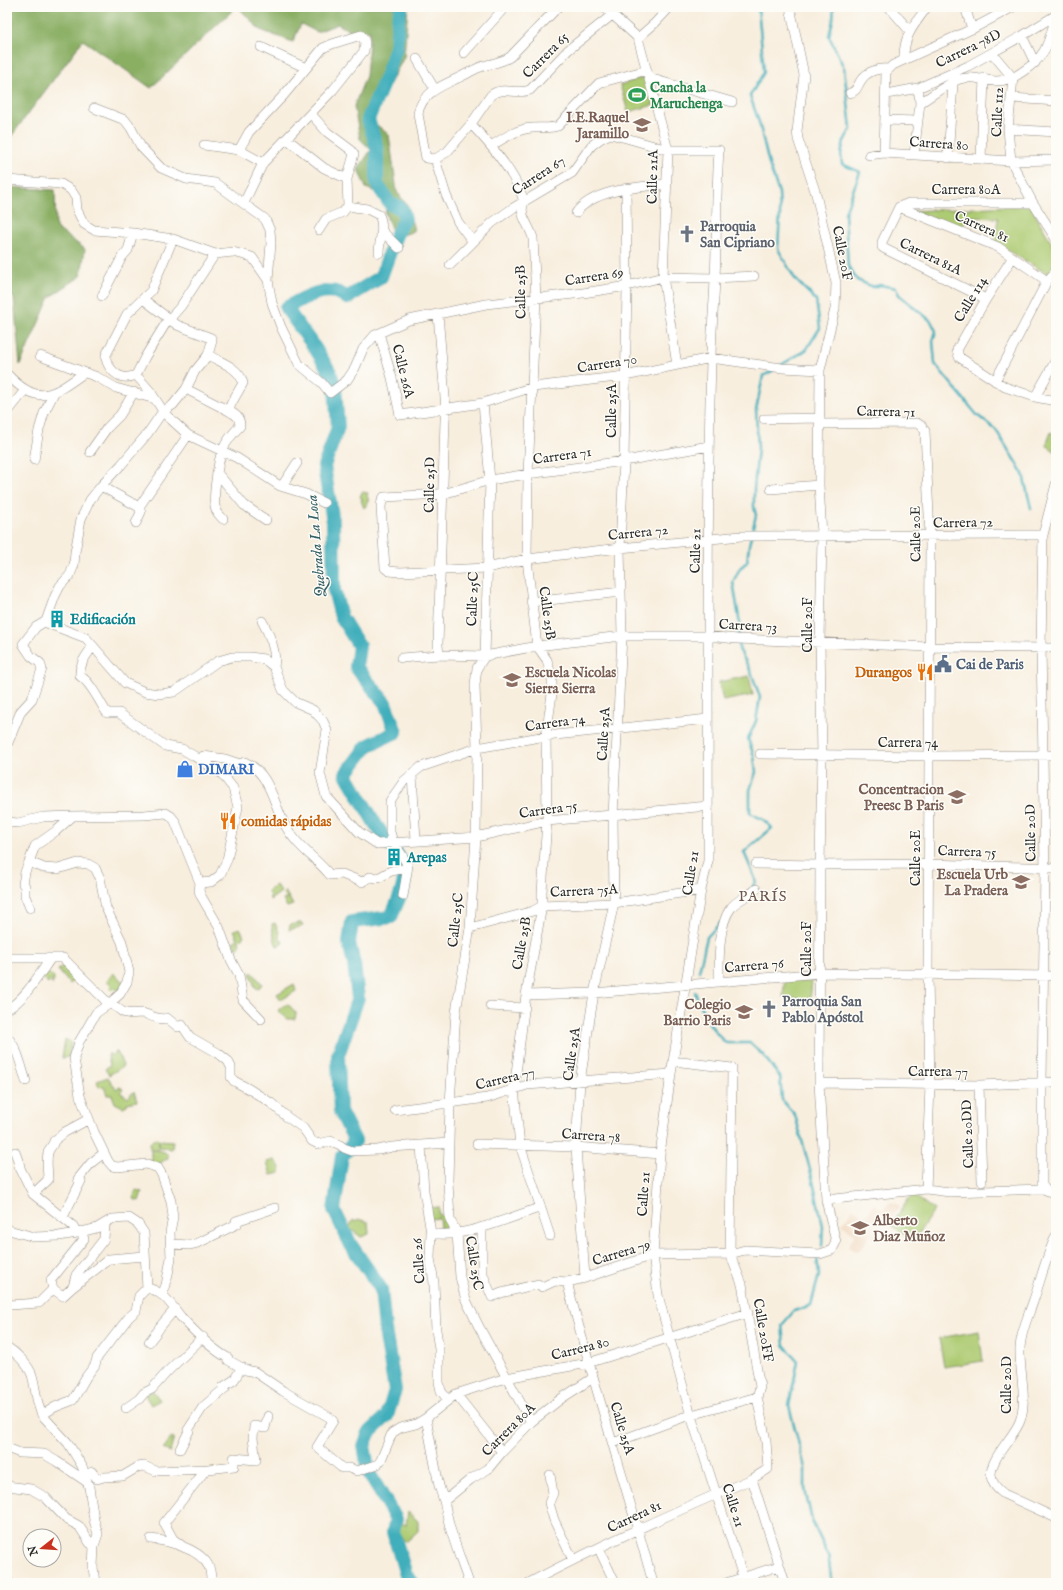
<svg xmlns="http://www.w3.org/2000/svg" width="1063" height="1590" font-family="'IM FELL English',serif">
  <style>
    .built { fill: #f0d6bc }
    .green { fill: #adcb72; stroke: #6c7b4e }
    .forest { fill: #8aaf64; stroke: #5a6d48 }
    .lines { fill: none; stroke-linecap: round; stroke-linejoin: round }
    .stream { stroke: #3faebb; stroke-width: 2.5 }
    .river { stroke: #3faebb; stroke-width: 14 }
    .minor-casing { stroke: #928c84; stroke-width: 10 }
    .minor { stroke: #fff; stroke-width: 9 }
    .labels { text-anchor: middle; stroke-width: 3; stroke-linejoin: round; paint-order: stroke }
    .street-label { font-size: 14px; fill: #2b2b2b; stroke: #fdfcf7 }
    .leisure-label { font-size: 14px; font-weight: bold; fill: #27864d; stroke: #fdfcf7; text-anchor: start }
    .education-label { font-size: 14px; font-weight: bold; fill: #785e54; stroke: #fdfcf7; text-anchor: end }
    .worship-label { font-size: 14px; font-weight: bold; fill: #5b616d; stroke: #fdfcf7; text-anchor: start }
    .culture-label { font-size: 14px; font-weight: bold; fill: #0d838f; stroke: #fdfcf7; text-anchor: start }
    .service-label { font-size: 14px; font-weight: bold; fill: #4e5e75; stroke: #fdfcf7; text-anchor: start }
    .food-label { font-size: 14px; font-weight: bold; fill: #c56008; stroke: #fdfcf7; text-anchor: end }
    .shop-label { font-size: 14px; font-weight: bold; fill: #366cbe; stroke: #fdfcf7; text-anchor: start }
    .water-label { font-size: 15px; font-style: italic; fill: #335f65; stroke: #fdfcf7 }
    .neighbourhood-label { font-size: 15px; letter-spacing: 1px; fill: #6e574e; stroke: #fdfcf7 }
  </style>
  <rect width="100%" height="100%" fill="#fdfcf7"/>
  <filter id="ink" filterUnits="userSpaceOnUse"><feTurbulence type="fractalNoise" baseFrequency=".025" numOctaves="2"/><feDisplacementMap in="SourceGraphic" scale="8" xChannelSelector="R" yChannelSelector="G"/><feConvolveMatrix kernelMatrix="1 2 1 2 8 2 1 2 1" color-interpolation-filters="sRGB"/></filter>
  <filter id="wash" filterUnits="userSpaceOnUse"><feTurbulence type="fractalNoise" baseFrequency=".012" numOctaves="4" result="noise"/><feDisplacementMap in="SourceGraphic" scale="16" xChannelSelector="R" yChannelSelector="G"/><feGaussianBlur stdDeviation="0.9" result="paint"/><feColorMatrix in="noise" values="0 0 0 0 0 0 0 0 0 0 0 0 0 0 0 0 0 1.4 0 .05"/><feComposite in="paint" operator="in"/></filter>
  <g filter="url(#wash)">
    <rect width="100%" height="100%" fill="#f8eede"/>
    <path class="built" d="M891,1201L900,1206L892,1218L884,1213L881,1215L872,1231L878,1235L876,1238L870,1235L858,1253L848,1247L855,1234L842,1225L853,1208L866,1216L874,1204L883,1210Z"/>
    <path class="green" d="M646,76L654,105L628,112L620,85Z
      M1030,205L1056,251V260L1048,274L995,243L998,218L970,217L958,229L912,211Z
      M1051,432L1056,435V452L1046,445Z
      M362,492L368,493L367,495L369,501H367V505L364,508L361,500L363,499L360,497Z
      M749,676L753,695L723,701L719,682Z
      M276,885L281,892L270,900V895L267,892Z
      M285,891L293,905L287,907L283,900L287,898L283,893Z
      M275,923L279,932L280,939L283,941L282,944L277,946C275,943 272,929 272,924Z
      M299,923H301L303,926L289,930L290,925Z
      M240,928L244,936L239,940L240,946L236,948L233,942L238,939L234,930Z
      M66,964L77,978L70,984L58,970Z
      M48,973L54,978V981L52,984L51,981L48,983L43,978Z
      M113,973L125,983L119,992L115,988L113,990L110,988L111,984L107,981Z
      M250,973H253L262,984L258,989L255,987Z
      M785,979L812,982L810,1000L783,997Z
      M294,984L296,991L281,1000L277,994Z
      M288,1004L296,1013L295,1019H288L278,1011L280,1008Z
      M65,1039L71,1042L69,1057L62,1058Z
      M116,1051C120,1055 120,1060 123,1065L122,1067L109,1075L105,1069L110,1065L108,1057L109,1053L112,1056Z
      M108,1077L116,1089L120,1087L123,1089L120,1092L128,1098L134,1091L137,1101L127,1103V1105L123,1107L115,1103L112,1095H107L104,1086L99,1087L97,1081Z
      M155,1138L159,1139V1149H150V1143Z
      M159,1140L173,1141L172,1149L159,1147Z
      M151,1150C157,1150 164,1150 168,1155V1158L157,1165L151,1162Z
      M274,1160C278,1163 281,1167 280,1173L271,1175L267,1162Z
      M136,1190L142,1192L139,1201L133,1199Z
      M912,1194L934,1210L916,1237H909L891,1225Z
      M439,1207V1215H447L448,1227L440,1228L439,1218L430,1219L429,1208Z
      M358,1219L368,1222L369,1234L361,1237L349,1228L353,1220L356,1222Z
      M979,1331L983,1361L944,1367L939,1338Z
      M153,1391L160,1400L151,1405L145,1395Z
      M172,1437L174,1438L170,1452L163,1449Z
      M408,1512L418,1521V1531L406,1542L396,1531L397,1521L406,1525Z"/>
    <path class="forest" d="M7,7H236L151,88L83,40L7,142Z
      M238,7H408L404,57L371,120L389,135L397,192L408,206L414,231L395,238L385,213L390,198L366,188L358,169L371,150L360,139L354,106L366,76L370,30L353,33L338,24L317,32L301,24L293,42L260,30Z
      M7,187L55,190L56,228L85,249L81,276L50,297L20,365L14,298L7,292Z"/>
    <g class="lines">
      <path class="stream" d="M758,7L764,72L750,96L759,122L769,164L779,193L780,214L778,249L795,279L816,300L820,328L806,350L781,365
        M834,7L833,20L829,36L844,68L851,129L844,141L841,154L842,164L860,172L845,213L848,266L857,280L873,287L880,285L896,288L899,295L931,321L936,331L933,341L935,364L977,415L996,430L1023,474L1031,508
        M752,888L756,881L744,852L772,828L764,820L750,813V790L756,772L754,756L748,739L756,721L760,697L751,672L739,649V618L733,582L740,568L747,562L749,545L756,515L754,507V488L758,448L756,410L763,376L774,370
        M699,971L707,937L720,923
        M695,992C702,1013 710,1028 726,1043H750L763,1055L780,1077L782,1100L795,1115L812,1177L823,1226L822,1246
        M817,1257L819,1275L811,1305L794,1311L782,1325L784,1345L798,1361L789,1406L805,1468V1489L812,1521L828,1555L832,1583"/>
      <path class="river" d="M401,7L398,20L396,47L387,74L368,119L377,148V184L390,204L399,207L403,211L405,219L396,235L381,277L347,298C329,282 303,298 286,308L315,348L330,372L335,387L338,427L324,466L333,522L334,590L341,617L359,646L356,667L385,703L396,732L367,746L346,774C356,791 366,808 376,825C387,842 405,857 404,879C403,893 396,905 391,917L352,922L349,943L354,964L358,998L338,1055L340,1111L355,1141L342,1156L334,1210L351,1245L381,1289L385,1330L395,1390L387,1416L369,1433L364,1446L369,1473L396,1519L393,1532L406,1575L413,1583"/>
    </g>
  </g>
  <g filter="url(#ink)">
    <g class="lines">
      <g class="minor-casing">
        <path id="minor" d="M558,7L510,57C499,64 489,63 478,68C471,71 465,75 458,78C442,86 421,93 418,114L426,158L435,159L447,152L471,124L491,95C502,86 517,95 530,90L568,50L612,15
          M604,7L638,38
          M889,7L909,30
          M965,7L972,29
          M1022,36L1035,63
          M638,38L668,150L663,277L677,365
          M638,38L655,23L670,7
          M261,47L306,68
          M464,53L505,7
          M992,53L1013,78L1008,129L1011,161L1033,203L1056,239
          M417,59L435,90
          M904,60L972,29L1013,7
          M649,78L732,102
          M850,93C858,91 857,85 862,79C868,71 879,68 888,69
          M887,94L918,88L968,66L1022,36L1056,15
          M1012,98L1056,101
          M920,103C930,97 949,82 960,79C973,75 983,81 996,81C1006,81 1014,78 1022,72C1047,56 1048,44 1056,16
          M94,108L125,120L131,128L141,147L161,168L186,179L215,183L265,219L270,230L271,243L268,280
          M311,114L327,132L351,150L354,154L347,179L348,206L343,212L326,219L319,230
          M885,120L917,121
          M471,124C490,144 517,175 524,202C518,215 529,224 533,238L536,298L528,474L527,559L537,646L547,660L552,679V694L546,736L547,821L542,892V906L526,995L514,1089L520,1145L550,1236
          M1008,129L1056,132
          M287,139L324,168L347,179
          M204,145L239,150
          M491,146C504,138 517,129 532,128C541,127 549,129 558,126L599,83L647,70
          M884,153L886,72L893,65L904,60C903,36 914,25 927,7
          M869,155L884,153L1011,161L1056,160
          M914,155L920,103L918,88
          M948,158L953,83
          M435,159L446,195L458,222L473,242
          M981,159L984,78
          M7,180L61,184L71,190L76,198L77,210L84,224L94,230L133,233L173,239L215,254
          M244,203L263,163L333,90L364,51C365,45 366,40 361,35L332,44L323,48L284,95L249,132L239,150L263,163
          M348,206L367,209L379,215C385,227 379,241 379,253
          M899,207L998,247L1047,281
          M899,207L882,242V247L885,249L986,299
          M899,207L909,203H1033
          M576,213C593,189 639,187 666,184
          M382,231L399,248
          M1013,257L986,299L957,350L959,357L1005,387L1035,397L1056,401
          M450,265L492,223L513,208L572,173L591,146L600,139L610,134L626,138L668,150H719C716,193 717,236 715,279C714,306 711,334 711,361C706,528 709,694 708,861L701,890L671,1074L660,1154L653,1255L658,1295L669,1336L691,1416L745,1583
          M102,296L122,257L128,250L133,233
          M143,299L177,325L211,338L212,341L208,355C220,362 239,367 243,383L231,404L229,411C236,415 240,417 240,426C233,433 226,442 222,451C218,462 213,495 215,506C216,512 219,515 223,519
          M438,315L446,409L445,420L438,645L439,655
          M379,333L392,378L400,415L483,403L533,387L625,376L711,358L782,368L820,370
          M40,356L97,377L116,388L155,399
          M7,374C38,407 52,396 84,373
          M136,375C131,377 127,378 123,377C114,375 105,364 106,355L127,314L151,291L173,239
          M995,381L1047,281L1056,272
          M186,389L195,371L208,355
          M1035,397L1056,360
          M483,403L490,480L485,656L477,668L475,685L477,748L476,837L470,928L456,1012L450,1103L448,1181L450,1220L457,1233L460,1277L466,1300L478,1325L531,1422
          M7,413L25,390
          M764,419L820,418
          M820,424L917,423L922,426L925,431L930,536L928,975L930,1086L926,1189
          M709,446L624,461L528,474L490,480L443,494L384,497L382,500L381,507L385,568L389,571L400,572L487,568L527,559L620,548L741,536L1043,535
          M90,452L107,428L120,415L134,392
          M34,460L39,430L44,413L54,393
          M218,474L244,505L266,520
          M1056,484L1043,535L1041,647L1045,868L1042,1083V1185L1046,1190L1056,1194
          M101,486L139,507L188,435
          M282,486L297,463
          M771,489L819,485
          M324,503L306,494L280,486L237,458L188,435L165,414L150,391L136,375L145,357L166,323L181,306L215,254L233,252L252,257L268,280L272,303L281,327L299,364L322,383L330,393L347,380L355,368L363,349L375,335L409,320L486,304L583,293L627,286L663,277L715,278L754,276
          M136,523L141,512L139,507
          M531,602L621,592
          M262,621C270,635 277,651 274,667
          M93,646L86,638L49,624L46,621L55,596L60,586L70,575L74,565L75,552L81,519L90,500L101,486L121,465L148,433L163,411L173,405L186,389L229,411
          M401,658L439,655L485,656L537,646L622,636H707L737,639L929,647L1056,648
          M7,745L21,711L32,699L42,669L40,663L31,656L23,644L36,627L46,621
          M760,754L929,756L1056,755
          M201,760L203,756L225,759L240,764L245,762C270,773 273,803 285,825C296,846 315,857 330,875L342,874L362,882L370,877L378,878L391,871L407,868
          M412,775L416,840
          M7,822L18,823L43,817L73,816
          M29,862L25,872L23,884L25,886V896L30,908
          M756,864L820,865L929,864L1056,868
          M200,883L199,891L201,896L219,927L231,960L239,975L243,1000L261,1019
          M403,896L408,866L402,855L393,842L390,832V801L404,781L421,767L477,748L546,736L708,719
          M470,928L533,911L542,906L614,903L701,890
          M7,958H63L109,1004C118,1006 117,1009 123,1012C129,1015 136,1013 143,1013C150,1015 160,1021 167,1018L178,1027L182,1025L190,1037L218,1053L228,1061L231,1067V1077L234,1081L249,1089L271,1103L287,1117L303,1128L312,1141L318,1144L331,1141L340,1145L344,1148L352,1151L378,1150L392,1147L449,1143
          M719,982C719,962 718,924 731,908C737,899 749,897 756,889
          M526,995L594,993L820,973L1056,976
          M490,1006L525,1008
          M7,1009C23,1002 41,972 51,958
          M7,1037C18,1048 21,1066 26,1081
          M819,1083L979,1085L1056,1082
          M979,1085L982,1181
          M395,1110L487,1098L527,1085L671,1074
          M477,1144L576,1147L660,1154
          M421,1145L424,1191L431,1233L430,1258L434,1283L436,1330L439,1349V1382L441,1391L448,1400
          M15,1152L20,1166H19L33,1194L73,1226L77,1233
          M33,1194L48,1180C48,1172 46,1161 48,1153C49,1147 53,1147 54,1141L65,1132L89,1119
          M826,1200L926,1189L950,1192L1044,1189
          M63,1217L81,1181L78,1179L91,1163L104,1153
          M482,1227V1272L492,1297L501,1293L538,1284L542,1287L555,1281L567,1282L585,1278L653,1255L730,1254L745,1250L820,1254L832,1250L836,1242L826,1200L819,1083L820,865L822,756L820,642L822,535L819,485L820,370L835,309L836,283L816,194L798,139L797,131L804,75L790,7
          M7,1228L9,1230L34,1237L59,1236L77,1233L97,1228L112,1219L129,1218L138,1224L144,1233L147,1288L139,1296L136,1311L129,1317L97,1358L95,1365L86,1377L73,1400L55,1407L42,1415C36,1402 36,1389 32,1375C28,1364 16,1353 7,1347
          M431,1233C461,1240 510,1217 539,1208
          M1056,1236C1046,1257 1041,1279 1033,1302C1028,1317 1021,1331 1020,1348C1019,1371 1028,1398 1020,1421C1014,1437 992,1456 991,1474C991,1483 997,1489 1004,1494L1056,1518
          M171,1244L190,1245L198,1243L237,1224L236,1221L275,1208
          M585,1278L576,1147L580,1081L594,993L614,903L613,815L622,636L620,548L624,461L627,286L626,188
          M567,1282C593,1383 625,1482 653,1583
          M73,1287L109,1259L144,1256
          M147,1288C165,1292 170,1304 181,1317C193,1330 213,1350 228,1358V1360L246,1370L255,1372L283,1391L329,1417L333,1421L317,1447L342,1468H349L357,1471L378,1464L381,1460L392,1433L400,1428L416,1424L426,1418L456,1394L506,1378L588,1363L748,1313
          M53,1289L51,1280L84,1239L81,1231
          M162,1295L166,1285L171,1258L170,1232L173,1217L171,1201L162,1175L158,1168L147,1164L117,1167L112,1166L108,1161L94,1132L80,1096L74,1058L79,1042L96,1013L109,1004L120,994L127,982L129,972L122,942L106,908L100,878L95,868L88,864L78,863L58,869L44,868L29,862L35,846L56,831L73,816L144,815L166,813L171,816L175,821L200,883L211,882L220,875L227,860L238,807L233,788L221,773L194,756L182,749L165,746L119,713H107C100,703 91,682 80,676C79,664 86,656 93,646L125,683L145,692L159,694L174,692L218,661L232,657H250L264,659L274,667L283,690L295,702L313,710L323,721L327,730L320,773L326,796L359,832L377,844L476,837L547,821L708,806
          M7,1302L9,1305L39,1303L53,1289L63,1296L73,1287L76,1275L104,1239L105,1224
          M149,1342L159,1329V1328L175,1309
          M456,1394L502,1452
          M126,1408L139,1399L144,1393L152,1389L167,1372L203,1337
          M42,1415L68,1443L82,1466L89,1487L94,1520L98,1534L94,1546L93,1567L95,1583
          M426,1418L439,1486L444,1501L450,1528L460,1558L469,1583
          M613,1443L684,1417L757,1397
          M7,1448L20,1453L44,1454L56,1461L87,1482
          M180,1449L189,1431L188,1430L203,1407L225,1388L223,1387L234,1380L242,1367
          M550,1475L553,1493L549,1503L554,1520L573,1560
          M85,1476L92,1472L97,1479L104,1477L123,1476L138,1467L144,1466L156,1471L208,1469
          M752,1479L785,1583
          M7,1486L31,1489L45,1497L66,1519L79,1526L90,1543L94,1546
          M444,1501L471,1479L488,1469L502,1452L531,1422L562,1398L593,1378
          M151,1539C169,1541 201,1549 209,1567C211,1572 211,1578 211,1583
          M185,1548L173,1539L164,1523L204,1472L208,1469L234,1466V1458L256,1460L253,1438L254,1426L265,1428L268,1416
          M599,1549L615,1583
          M7,1579L9,1583
          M529,1583C602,1544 676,1511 752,1479L768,1469L766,1441L757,1397L760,1387L742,1284L730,1254L732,1068L673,1061
          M726,1583L779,1566"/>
      </g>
      <use href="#minor" class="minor"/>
    </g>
  </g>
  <defs>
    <g id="stadium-bare" transform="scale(1.38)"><path d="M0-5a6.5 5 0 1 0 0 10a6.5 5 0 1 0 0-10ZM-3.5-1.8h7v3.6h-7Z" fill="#2e9e5b" stroke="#fdfcf7" stroke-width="2.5" paint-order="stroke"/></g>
    <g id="school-bare" transform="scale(1.38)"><path d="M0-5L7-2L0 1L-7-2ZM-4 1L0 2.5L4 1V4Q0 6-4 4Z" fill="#8d6e63" stroke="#fdfcf7" stroke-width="2.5" paint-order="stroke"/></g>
    <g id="church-bare" transform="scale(1.38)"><path d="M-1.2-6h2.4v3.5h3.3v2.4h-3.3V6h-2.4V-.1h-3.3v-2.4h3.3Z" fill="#6b7280" stroke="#fdfcf7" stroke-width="2.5" paint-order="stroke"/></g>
    <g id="building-bare" transform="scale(1.38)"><path d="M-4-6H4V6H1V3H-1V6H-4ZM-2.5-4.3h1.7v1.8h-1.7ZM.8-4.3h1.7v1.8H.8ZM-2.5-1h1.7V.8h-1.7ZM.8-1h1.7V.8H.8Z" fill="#0f9aa8" stroke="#fdfcf7" stroke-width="2.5" paint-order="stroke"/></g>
    <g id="civic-bare" transform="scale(1.38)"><path d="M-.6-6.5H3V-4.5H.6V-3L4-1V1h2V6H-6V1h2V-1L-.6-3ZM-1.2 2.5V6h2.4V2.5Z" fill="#5c6f8a" stroke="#fdfcf7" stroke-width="2.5" paint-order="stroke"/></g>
    <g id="restaurant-bare" transform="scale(1.38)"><path d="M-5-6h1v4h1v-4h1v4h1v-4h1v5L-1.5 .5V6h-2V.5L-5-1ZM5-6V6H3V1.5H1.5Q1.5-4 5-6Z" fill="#e8710a" stroke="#fdfcf7" stroke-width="2.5" paint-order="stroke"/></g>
    <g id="shop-bare" transform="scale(1.38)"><path d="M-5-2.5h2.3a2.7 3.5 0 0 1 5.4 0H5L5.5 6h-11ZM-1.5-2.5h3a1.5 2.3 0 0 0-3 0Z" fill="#3f7fe0" stroke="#fdfcf7" stroke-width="2.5" paint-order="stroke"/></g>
  </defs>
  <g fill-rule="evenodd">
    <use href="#stadium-bare" x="637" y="95"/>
    <use href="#school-bare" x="642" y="125"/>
    <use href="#church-bare" x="687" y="234"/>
    <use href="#building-bare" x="57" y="619"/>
    <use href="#civic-bare" x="943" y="664"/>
    <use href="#restaurant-bare" x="925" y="672"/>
    <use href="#school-bare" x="512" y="680"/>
    <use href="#shop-bare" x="185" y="769"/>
    <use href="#school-bare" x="957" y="797"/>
    <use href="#restaurant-bare" x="228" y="821"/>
    <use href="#building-bare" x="394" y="857"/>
    <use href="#school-bare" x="1021" y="882"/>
    <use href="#church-bare" x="769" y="1009"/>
    <use href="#school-bare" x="744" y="1012"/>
    <use href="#school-bare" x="860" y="1228"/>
  </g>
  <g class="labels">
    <g class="street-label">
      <text transform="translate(968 48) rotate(-26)" y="5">Carrera 78D</text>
      <text transform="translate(545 55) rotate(-45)" y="5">Carrera 65</text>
      <text transform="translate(997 112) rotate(-88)" y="5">Calle 112</text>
      <text transform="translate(939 143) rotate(4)" y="5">Carrera 80</text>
      <text transform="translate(538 175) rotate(-33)" y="5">Carrera 67</text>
      <text transform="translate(652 177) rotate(-89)" y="5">Calle 21A</text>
      <text x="966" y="194">Carrera 80A</text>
      <text transform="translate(982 226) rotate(24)" y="5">Carrera 81</text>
      <text transform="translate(843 253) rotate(79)" y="5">Calle 20F</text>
      <text transform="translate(931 256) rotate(26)" y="5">Carrera 81A</text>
      <text transform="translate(594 276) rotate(-9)" y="5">Carrera 69</text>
      <text transform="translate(520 292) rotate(-91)" y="5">Calle 25B</text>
      <text transform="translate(970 299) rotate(-59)" y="5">Calle 114</text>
      <text transform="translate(607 363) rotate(-9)" y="5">Carrera 70</text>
      <text transform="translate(404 371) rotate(76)" y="5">Calle 26A</text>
      <text transform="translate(611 411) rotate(-90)" y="5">Calle 25A</text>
      <text transform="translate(886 411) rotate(1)" y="5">Carrera 71</text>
      <text transform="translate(562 455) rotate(-8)" y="5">Carrera 71</text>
      <text transform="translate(429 485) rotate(-89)" y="5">Calle 25D</text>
      <text transform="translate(963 522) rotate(-1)" y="5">Carrera 72</text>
      <text transform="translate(638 532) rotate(-6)" y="5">Carrera 72</text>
      <text transform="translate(915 534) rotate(-91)" y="5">Calle 20E</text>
      <text transform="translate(695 551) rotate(-89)" y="5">Calle 21</text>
      <text transform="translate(472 599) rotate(-88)" y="5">Calle 25C</text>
      <text transform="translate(548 613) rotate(82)" y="5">Calle 25B</text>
      <text transform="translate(748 625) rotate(3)" y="5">Carrera 73</text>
      <text transform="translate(807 625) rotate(-90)" y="5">Calle 20F</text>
      <text transform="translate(555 722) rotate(-8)" y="5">Carrera 74</text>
      <text transform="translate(603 734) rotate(-87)" y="5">Calle 25A</text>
      <text x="908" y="747">Carrera 74</text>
      <text transform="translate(548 809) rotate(-8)" y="5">Carrera 75</text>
      <text transform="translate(1030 833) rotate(-91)" y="5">Calle 20D</text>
      <text transform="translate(967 851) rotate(2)" y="5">Carrera 75</text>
      <text transform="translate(915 858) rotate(-90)" y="5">Calle 20E</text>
      <text transform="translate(690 873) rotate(-81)" y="5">Calle 21</text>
      <text transform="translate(584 890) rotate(-3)" y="5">Carrera 75A</text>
      <text transform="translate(455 920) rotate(-84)" y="5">Calle 25C</text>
      <text transform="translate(521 943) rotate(-80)" y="5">Calle 25B</text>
      <text transform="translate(806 949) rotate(-90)" y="5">Calle 20F</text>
      <text transform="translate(754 965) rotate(-5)" y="5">Carrera 76</text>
      <text transform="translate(571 1054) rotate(-82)" y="5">Calle 25A</text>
      <text x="938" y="1076">Carrera 77</text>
      <text transform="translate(505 1078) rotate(-13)" y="5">Carrera 77</text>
      <text transform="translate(967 1134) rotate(-92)" y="5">Calle 20DD</text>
      <text transform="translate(591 1135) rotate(4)" y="5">Carrera 78</text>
      <text transform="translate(643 1194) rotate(-86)" y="5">Calle 21</text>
      <text transform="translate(621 1252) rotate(-17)" y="5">Carrera 79</text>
      <text transform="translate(418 1261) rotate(-94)" y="5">Calle 26</text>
      <text transform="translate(475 1263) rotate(81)" y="5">Calle 25C</text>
      <text transform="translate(764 1330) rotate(80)" y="5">Calle 20FF</text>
      <text transform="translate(580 1348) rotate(-14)" y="5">Carrera 80</text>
      <text transform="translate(1006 1385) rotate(-90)" y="5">Calle 20D</text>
      <text transform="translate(623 1428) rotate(73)" y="5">Calle 25A</text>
      <text transform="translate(508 1429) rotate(-45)" y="5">Carrera 80A</text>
      <text transform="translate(734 1505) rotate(72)" y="5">Calle 21</text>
      <text transform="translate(634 1516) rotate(-25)" y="5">Carrera 81</text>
    </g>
    <g class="leisure-label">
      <text x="650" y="92">Cancha la<tspan x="650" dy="16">Maruchenga</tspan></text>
    </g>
    <g class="education-label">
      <text x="629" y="122">I.E.Raquel<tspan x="629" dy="16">Jaramillo</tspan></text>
      <text x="525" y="677" text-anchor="start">Escuela Nicolas<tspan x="525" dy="16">Sierra Sierra</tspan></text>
      <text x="944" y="794">Concentracion<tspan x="944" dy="16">Preesc B Paris</tspan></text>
      <text x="1008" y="879">Escuela Urb<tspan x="1008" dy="16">La Pradera</tspan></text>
      <text x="731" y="1009">Colegio<tspan x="731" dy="16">Barrio Paris</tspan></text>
      <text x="873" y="1225" text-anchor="start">Alberto<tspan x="873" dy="16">Diaz Muñoz</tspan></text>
    </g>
    <g class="worship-label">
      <text x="700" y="231">Parroquia<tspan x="700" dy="16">San Cipriano</tspan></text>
      <text x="782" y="1006">Parroquia San<tspan x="782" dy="16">Pablo Apóstol</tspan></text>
    </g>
    <g class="culture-label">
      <text x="70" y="624">Edificación</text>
      <text x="407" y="862">Arepas</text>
    </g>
    <g class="service-label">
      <text x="956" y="669">Cai de Paris</text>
    </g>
    <g class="food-label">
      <text x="912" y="677">Durangos</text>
      <text x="241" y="826" text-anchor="start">comidas rápidas</text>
    </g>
    <g class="shop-label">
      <text x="198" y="774">DIMARI</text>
    </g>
    <g class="water-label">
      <text transform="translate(316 546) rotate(-95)" y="5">Quebrada La Loca</text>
    </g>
    <g class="neighbourhood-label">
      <text x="763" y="901">PARÍS</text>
    </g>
  </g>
  <rect width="1063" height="1590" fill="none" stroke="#fdfcf7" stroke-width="24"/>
  <g transform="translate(42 1548) rotate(253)"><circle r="19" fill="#fdfcf7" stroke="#a9a8a5"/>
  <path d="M0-3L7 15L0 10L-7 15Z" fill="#c8321e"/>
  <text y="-6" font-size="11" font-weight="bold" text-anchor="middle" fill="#2b2b2b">N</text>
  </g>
</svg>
